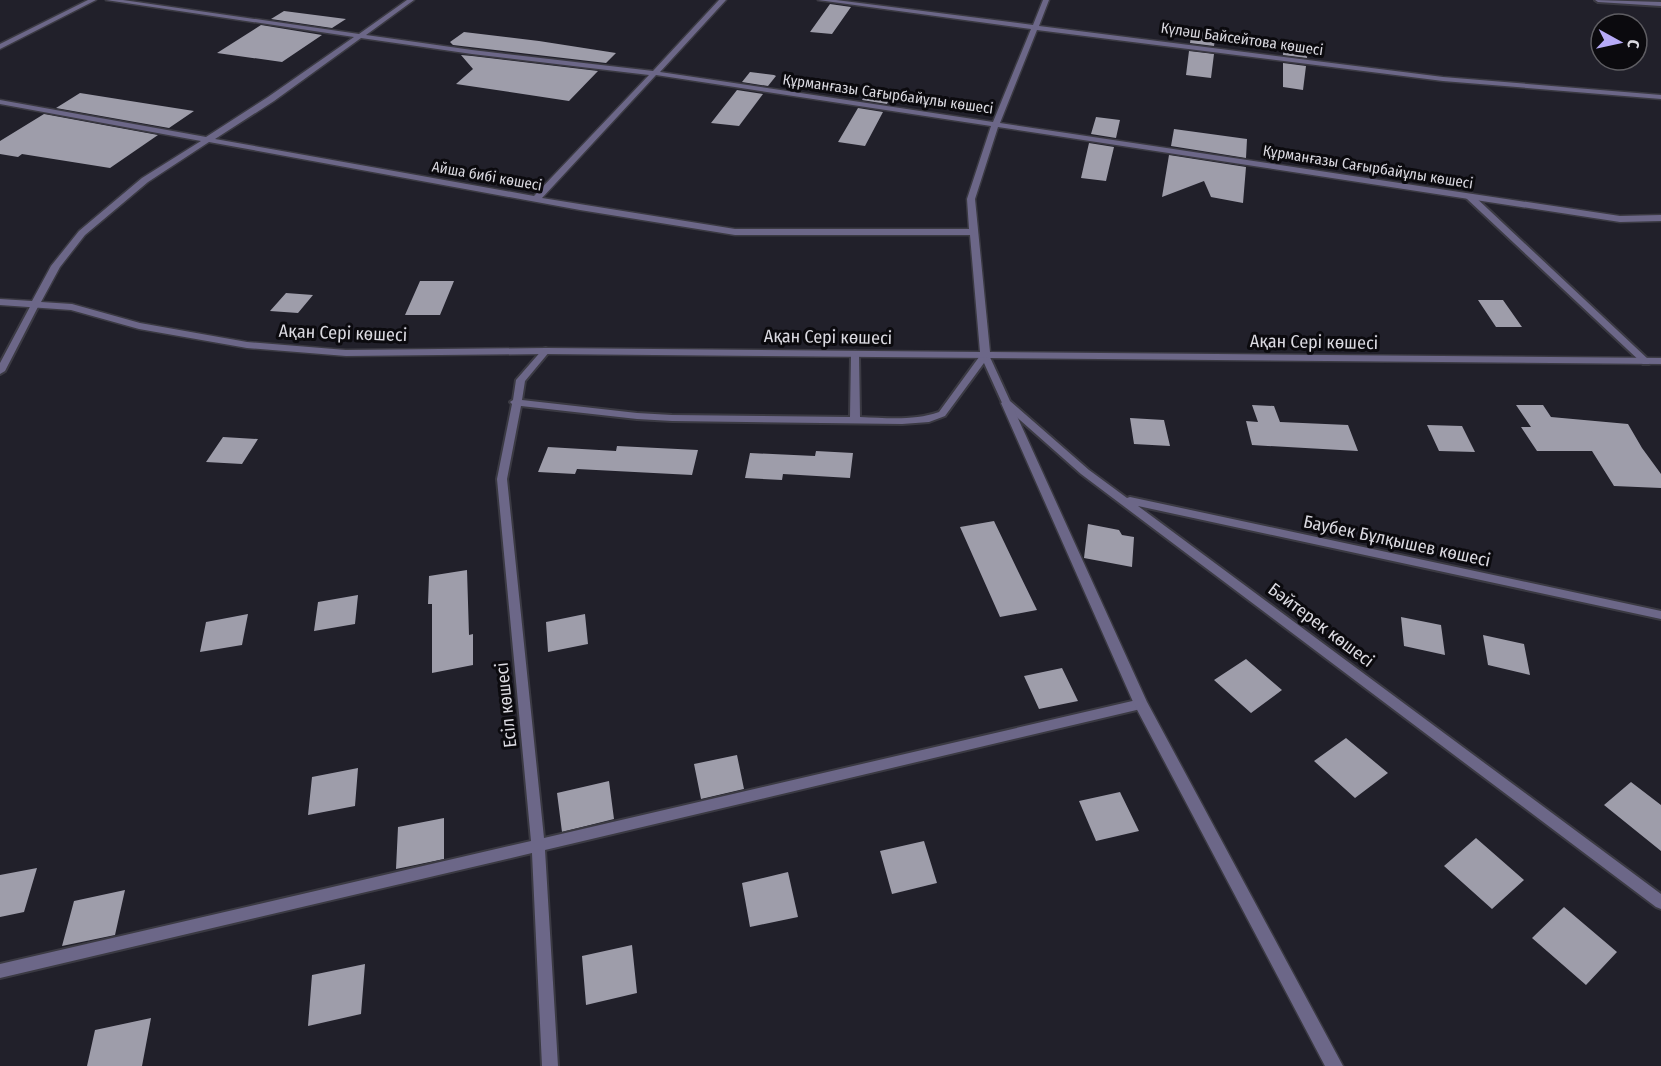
<svg xmlns="http://www.w3.org/2000/svg" width="1661" height="1066" font-family="'Fira Sans Condensed',sans-serif">
  <style>
    .building { fill: #9e9daa }
    .lines { fill: none; stroke-linecap: round; stroke-linejoin: round }
    .lane-casing { stroke: #3b3a43; stroke-width: 4 }
    .street-casing { stroke: #3b3a43; stroke-width: 3 }
    .lane { fill: #6c6788; fill-rule: evenodd }
    .street { fill: #6c6788; fill-rule: evenodd }
    .labels { text-anchor: middle; stroke-width: 6; stroke-linejoin: round; paint-order: stroke }
    .far-street-label { font-size: 15px; fill: #dad9e0; stroke: #0b0a0e }
    .street-label { font-size: 18px; fill: #dad9e0; stroke: #0b0a0e }
  </style>
  <rect width="100%" height="100%" fill="#21202a"/>
  <path class="building" d="M830,4L851,7L832,34L810,32Z
    M284,11L346,19L332,28L271,19Z
    M261,25L322,35L282,62L217,53Z
    M1192,30L1216,33L1214,46L1190,43Z
    M464,32L539,41L616,53L606,63L453,45L450,42Z
    M1284,41L1308,44L1307,58L1283,55Z
    M1189,51L1214,54L1211,78L1186,75Z
    M461,55L472,56L598,71L569,101L456,84L473,69Z
    M1283,63L1306,66L1303,90L1283,87Z
    M750,72L774,75L776,76L768,86L742,82Z
    M869,88L893,91L887,104L862,100Z
    M737,90L763,94L739,126L711,123Z
    M80,93L143,103L194,111L169,128L56,108Z
    M858,108L883,112L865,146L838,142Z
    M44,114L158,135L110,168L22,154L18,157L0,154V141Z
    M1096,117L1120,120L1116,138L1091,134Z
    M1174,129L1247,139L1246,158L1171,146Z
    M1089,143L1114,147L1106,181L1081,178Z
    M1169,155L1246,167L1243,203L1211,197L1204,181L1162,197Z
    M420,281H454L440,315H405Z
    M286,293L313,295L298,313L270,311Z
    M1478,300H1503L1522,327H1496Z
    M1252,405L1274,406L1280,422L1348,425L1358,451L1252,445L1246,421L1258,422Z
    M1516,405H1543L1551,417L1628,424L1642,448L1661,474V488L1614,486L1592,451H1537L1521,427H1531Z
    M1130,418L1164,420L1170,446L1134,444Z
    M1427,425L1462,426L1475,452L1439,451Z
    M223,437L258,439L242,464L206,462Z
    M617,446L698,450L692,475L577,469L575,474L538,472L548,447L616,451Z
    M816,451L853,453L850,478L783,474L782,480L745,478L750,453L815,456Z
    M994,521L1017,569L1037,610L1000,617L960,527Z
    M1088,524L1119,530L1122,535L1134,537L1132,567L1084,558Z
    M467,570L469,635L473,634V665L432,673V604H428L429,576Z
    M358,595L355,624L314,631L318,602Z
    M248,614L242,645L200,652L206,622Z
    M585,614L588,644L548,652L546,622Z
    M1401,617L1441,625L1445,655L1404,646Z
    M1483,635L1524,644L1530,675L1488,665Z
    M1246,659L1282,690L1251,713L1214,680Z
    M1062,668L1078,701L1039,709L1024,676Z
    M1346,738L1388,773L1355,798L1314,761Z
    M737,755L744,789L701,799L694,764Z
    M358,768L355,806L308,815L312,777Z
    M609,781L614,819L562,832L557,793Z
    M1631,782L1661,805V851L1604,805Z
    M1120,792L1139,831L1096,841L1079,801Z
    M444,818V859L396,869L398,827Z
    M1476,838L1524,880L1492,909L1444,866Z
    M924,841L937,883L892,894L880,851Z
    M37,868L24,912L0,917V875Z
    M788,872L798,917L750,927L742,883Z
    M125,890L115,935L62,946L74,901Z
    M1564,907L1617,952L1586,985L1532,938Z
    M632,945L637,993L586,1005L582,956Z
    M365,964L361,1014L308,1026L312,975Z
    M151,1018L142,1066H87L95,1030Z"/>
  <g class="lines">
    <g class="lane-casing">
      <path id="lane" d="M1595,0L1661,2V6L1598,2Z
        M1466,194H1472L1649,360V364H1643L1466,198Z
        M36,300L40,303L5,371L0,374V363L32,303Z
        M546,348L550,351L525,381L522,400L637,413L672,415L850,417L851,354L855,351L859,354L860,417C886,418 914,421 939,412L982,353L985,352L989,355L1010,401L1089,470L1127,498L1130,497L1661,611V619L1138,506L1661,894V909L1656,907L1081,474L1003,405L984,363L945,416L929,422L902,424L672,421L637,419L521,406L507,479L544,838L1141,699L1145,700L1147,704L1145,708L545,850L558,1066H542L532,853L0,978V964L531,841L497,479L512,404L510,402L513,400L516,380L543,349Z"/>
    </g>
    <g class="street-casing">
      <path id="street" d="M88,0H96L0,49V44Z
        M106,0H123L359,34L407,0H414L366,35L472,50L653,71L719,0H726L660,72L993,122L1031,29L818,0H836L1033,25L1043,0H1049L1039,26L1443,77L1661,95V99L1443,81L1037,30L1000,123L1620,216L1661,215V221L1620,222L998,127L975,199L990,352L1661,358V364L546,354L346,356L247,348L139,329L71,310L0,305V299L32,301L51,266L79,231L142,178L201,141L0,104V100L206,137L268,97L354,37ZM361,38L472,54L649,75L534,196L215,139L274,101ZM656,75L991,126L967,199L969,229H735L542,198ZM209,142L580,210L735,235H970L980,352L546,348L346,350L247,342L140,323L72,304L41,302L60,267L85,235L148,182Z
        M1006,400L1011,403L1147,702L1343,1066H1325L1134,704L1001,403Z"/>
    </g>
    <use href="#lane" class="lane"/>
    <use href="#street" class="street"/>
  </g>
  <g class="labels">
    <g class="far-street-label">
      <text transform="translate(1242 39) rotate(8)" y="5">Күләш Байсейтова көшесі</text>
      <text transform="translate(888 94) rotate(8)" y="5">Құрманғазы Сағырбайұлы көшесі</text>
      <text transform="translate(1368 167) rotate(9)" y="5">Құрманғазы Сағырбайұлы көшесі</text>
      <text transform="translate(487 176) rotate(10)" y="5">Айша бибі көшесі</text>
    </g>
    <g class="street-label">
      <text transform="translate(343 333) rotate(2)" y="6">Ақан Сері көшесі</text>
      <text transform="translate(828 337) rotate(1)" y="6">Ақан Сері көшесі</text>
      <text transform="translate(1314 342) rotate(1)" y="6">Ақан Сері көшесі</text>
      <text transform="translate(1397 541) rotate(12)" y="6">Баубек Бұлқышев көшесі</text>
      <text transform="translate(1321 625) rotate(37)" y="6">Бәйтерек көшесі</text>
      <text transform="translate(506 705) rotate(-96)" y="6">Есіл көшесі</text>
    </g>
  </g>
  <g transform="translate(1619 42) rotate(98)"><circle r="28" fill="#0b0a0e" stroke="#5e5d62" stroke-width="1.5"/>
  <path d="M0-4.5L10 22L0 15L-10 22Z" fill="#b7abf8"/>
  <text y="-9" font-size="16" font-weight="bold" text-anchor="middle" fill="#dad9e0">С</text>
  </g>
</svg>
